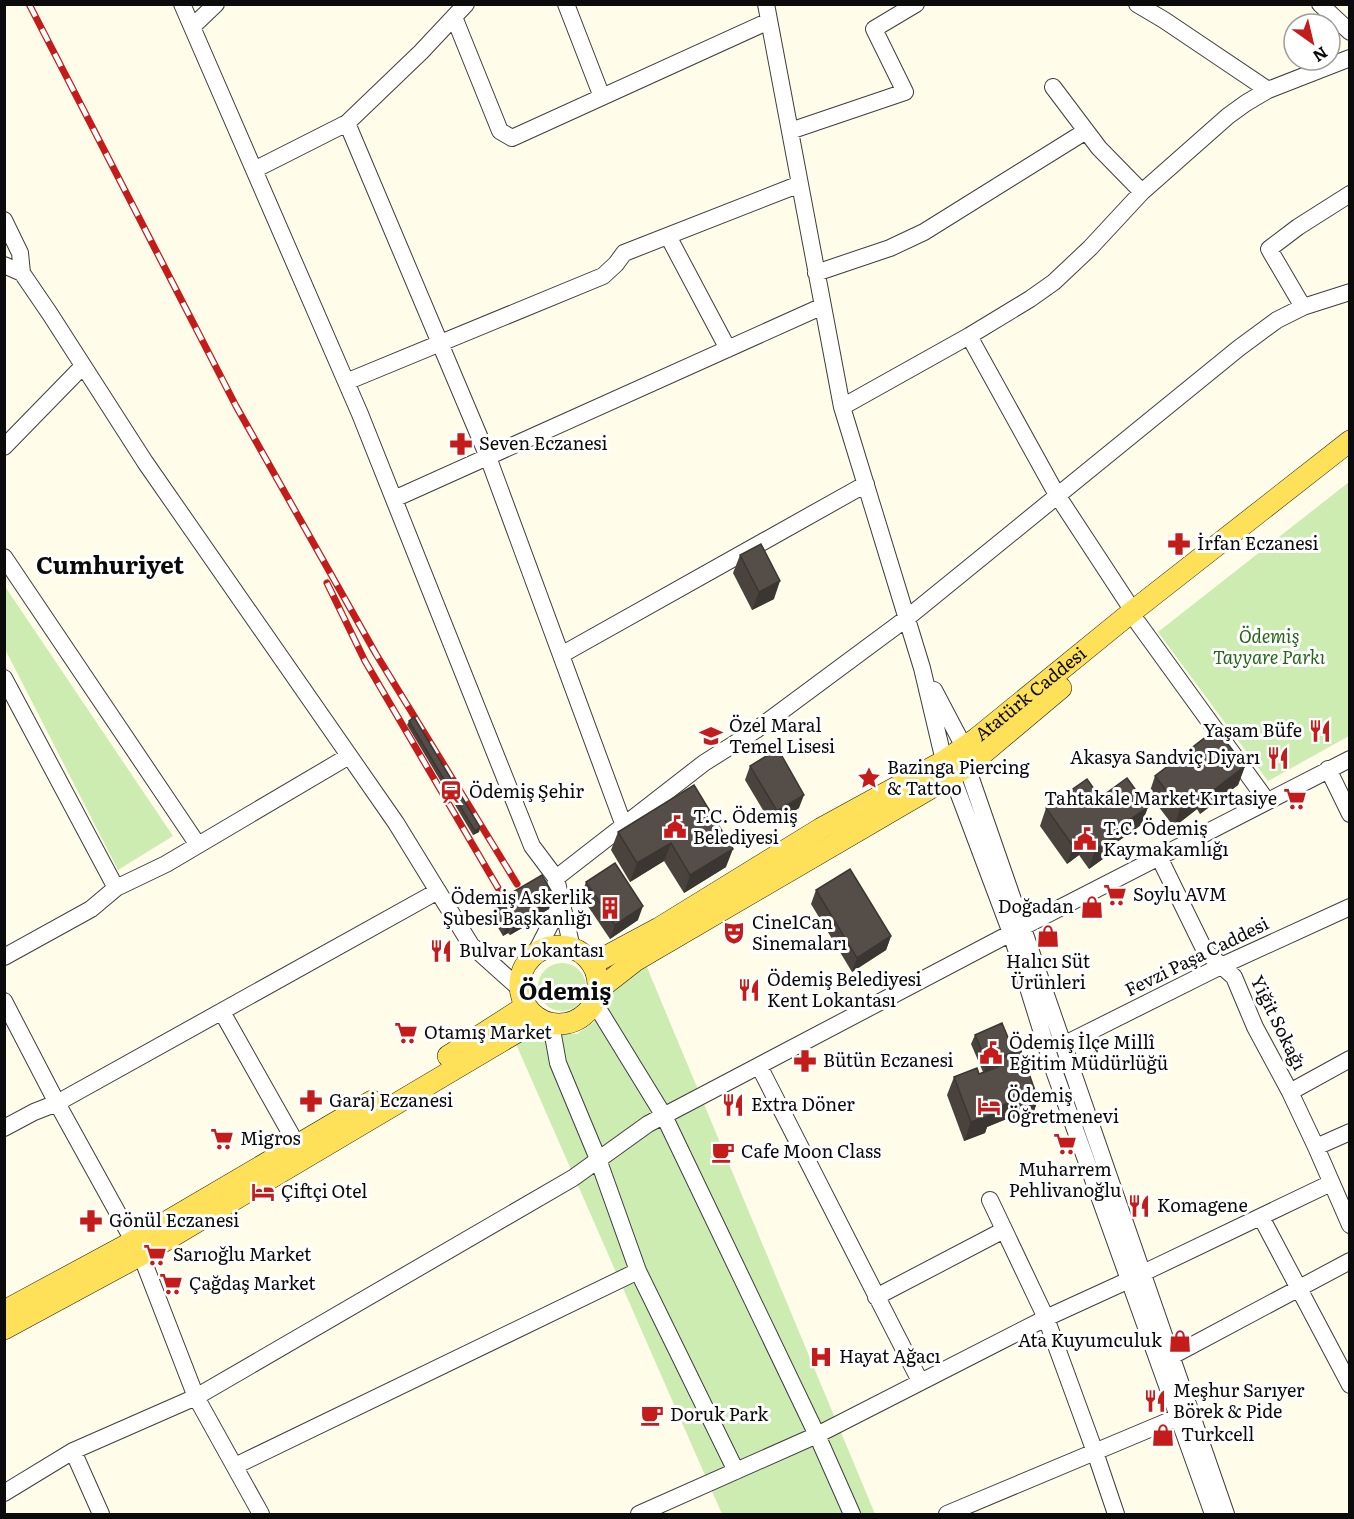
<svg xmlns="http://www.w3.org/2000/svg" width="1354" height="1519" font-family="Literata,serif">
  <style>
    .green { fill: #ccecb1 }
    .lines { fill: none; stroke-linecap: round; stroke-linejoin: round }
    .minor-casing { stroke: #3e3e3e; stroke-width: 18 }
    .major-casing { stroke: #1c1c1c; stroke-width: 22 }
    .minor { stroke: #fff; stroke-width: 16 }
    .major { stroke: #ffe059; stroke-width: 21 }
    .rail-casing { stroke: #c41c1a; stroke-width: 7 }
    .rail { stroke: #fff; stroke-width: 4.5; stroke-dasharray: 14; stroke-linecap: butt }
    .wall { fill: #49423d }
    .shaded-wall { fill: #3c3632 }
    .building { fill: #554d47; stroke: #3c3632; stroke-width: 1.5 }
    .labels { text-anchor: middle; stroke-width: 6; stroke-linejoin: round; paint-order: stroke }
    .poi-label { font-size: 18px; fill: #0b0b0b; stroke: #fff; text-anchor: start }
    .park-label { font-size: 18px; font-style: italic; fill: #246618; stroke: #fff }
    .street-label { font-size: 18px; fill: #0b0b0b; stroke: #fff }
    .district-label { font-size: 24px; font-weight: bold; fill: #0b0b0b; stroke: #fff }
  </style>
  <rect width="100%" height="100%" fill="#fffce9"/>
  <path class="green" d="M1349,482V736L1268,781L1158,632Z
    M4,585L173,836L118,870L5,649Z
    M538 987a24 24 0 1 1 48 0a24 24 0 1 1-48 0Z
    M646,965L875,1514H722L516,1044L540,1034H577L594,1022L605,1004L611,985Z"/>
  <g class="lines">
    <g class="minor-casing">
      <path id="minor" d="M182,4L360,414L532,846L556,878L572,948
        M566,4L602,97
        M766,4L842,407L922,668L944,761L952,776L1011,933L1052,1065L1213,1514
        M1137,4L1164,20L1268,90
        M1320,4L1350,32
        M454,17L500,131L512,138L769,21
        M192,27L216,4
        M1053,87L1099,148L1142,192
        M347,123L488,457L624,826
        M790,131L905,92L874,29L916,4
        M254,170L347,123L421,52L466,4
        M4,220L20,253L22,273
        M668,236L728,349
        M4,265L22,273L50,314L145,462L396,823L471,945L519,988
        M816,273L890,248L924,232L1086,131
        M1303,307L1269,249L1298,227L1350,194
        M969,336L1057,495L1133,611
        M346,382L603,276L616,264L624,253L800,184
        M842,407L969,336L1030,299L1054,282L1090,248L1142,192L1228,116L1246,103L1268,90L1350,58
        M4,447L83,366
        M394,499L823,306
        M4,557L198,845
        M1138,623L1267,801
        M561,655L866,484
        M4,678L116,888
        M934,690L964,747L967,767L1226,1514
        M1328,769L1350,814
        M1159,857L1205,951L1234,977L1255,1027L1290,1092L1316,1147L1350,1225
        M535,954L551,923L556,878L704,763L756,730L907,618L1239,348L1277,320L1303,307L1350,292
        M4,957L91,909L116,888L166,864L349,756
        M4,1001L57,1103L141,1255L196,1397L261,1514
        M594,1002L664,1116L817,1435L852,1514
        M222,1012L297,1145
        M551,1024L558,1063L598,1159L638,1271L736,1471
        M1063,1045L1221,966L1350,907
        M759,1066L920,1381
        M1290,1092L1350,1059
        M4,1128L34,1112L57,1103L438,891
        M1316,1147L1350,1132
        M990,1200L1046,1318L1095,1452L1116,1514
        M1261,1217L1350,1385
        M1143,1273L1331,1183
        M876,1297L1004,1230
        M1172,1356L1350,1261
        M73,1451L101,1514
        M235,1466L638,1271
        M4,1493L73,1451L196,1397L573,1178L648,1124L1011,933L1350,759
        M639,1514L817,1435L1046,1318L1129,1280
        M947,1514L1178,1417"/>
    </g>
    <g class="major-casing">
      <g id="major">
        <circle cx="559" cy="985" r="39"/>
        <path id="s1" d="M592,964L659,928L820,829L944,761L977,738L1133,611L1350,441"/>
        <path d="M598,990L635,961L967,767L1061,688"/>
        <path d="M448,1056L526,1006"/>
        <path d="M4,1311L132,1242L372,1101"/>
        <path d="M4,1329L141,1255L539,1019"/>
      </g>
    </g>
    <use href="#minor" class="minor"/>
    <use href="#major" class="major"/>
    <g class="rail-casing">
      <path id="rail" d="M29,4L236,406L376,654L517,884
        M327,583L365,661L501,893"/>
    </g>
    <use href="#rail" class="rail"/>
  </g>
  <path class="wall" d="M740,555L774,599L752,610L733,573Z
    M409,721L480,827L479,832L473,835L407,725Z
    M750,766L799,808L772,825L745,780Z
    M1245,766L1238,785L1200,814L1197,809L1174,827L1149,794L1155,776Z
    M694,785L726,867L684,893L664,861L630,882L611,850L618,832Z
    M1097,793L1093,803L1148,807L1141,825L1110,847L1107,856L1089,869L1079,855L1067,864L1040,826L1046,808Z
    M586,882L638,920L610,939L581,896Z
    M816,890L891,936L886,950L852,972L811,904Z
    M496,902L549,909L542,913L541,917L510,935L508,933L503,936L491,916Z
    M975,1035L1014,1052L1013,1054L1038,1099L1032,1117L1011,1125L1009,1118L987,1127L985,1133L964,1141L947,1095L954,1077L979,1074L983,1072L971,1044Z"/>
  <path class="shaded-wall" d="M780,581L774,599L752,610L759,592Z
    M1245,766L1238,785L1200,814L1206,796Z
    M1203,791L1197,809L1174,827L1180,809Z
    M1097,793L1090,811L1086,800Z
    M804,795L799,808L772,825L777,811Z
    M1148,807L1141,825L1110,847L1107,856L1089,869L1095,850L1111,833Z
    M480,827L479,832L473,835L475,831Z
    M1086,837L1079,855L1067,864L1073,846Z
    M671,843L664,861L630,882L637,863Z
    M733,849L726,867L684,893L690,875Z
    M554,896L549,909L542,913L541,917L510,935L515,921Z
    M643,906L638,920L610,939L615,925Z
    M513,919L508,933L503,936L508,922Z
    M891,936L886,950L852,972L857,958Z
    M1014,1052L1010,1061L996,1060L993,1069L983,1073L987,1063Z
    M1038,1099L1032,1117L1011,1125L1018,1106Z
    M1016,1100L1009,1118L987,1127L985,1133L964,1141L971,1122L990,1110Z"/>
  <path class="building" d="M761,544L780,581L759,592L740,555Z
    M414,717L480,827L475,831L409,721Z
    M1216,729L1245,766L1206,796L1203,791L1180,809L1155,776Z
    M778,749L804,795L777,811L750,766Z
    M1127,778L1148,807L1111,833L1114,837L1095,850L1086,837L1073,846L1046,808L1087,779L1097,793L1086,800L1090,805Z
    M694,785L733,849L690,875L671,843L637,863L618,832Z
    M615,863L643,906L615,925L586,882Z
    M850,869L891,936L857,958L816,890Z
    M542,875L554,896L545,901L546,903L515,921L513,919L508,922L496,902Z
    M1002,1023L1014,1052L987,1063L975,1035Z
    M1021,1051L1038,1099L1018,1106L1016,1100L990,1110L991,1115L971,1122L954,1077L977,1068L979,1074L998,1067L996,1060Z"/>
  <defs>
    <g id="pharmacy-bare" transform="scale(1.8)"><path d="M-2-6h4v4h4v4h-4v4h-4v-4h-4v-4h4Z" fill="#c41c1a" stroke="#fff" stroke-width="2.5" paint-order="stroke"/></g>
    <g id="restaurant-bare" transform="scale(1.8)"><path d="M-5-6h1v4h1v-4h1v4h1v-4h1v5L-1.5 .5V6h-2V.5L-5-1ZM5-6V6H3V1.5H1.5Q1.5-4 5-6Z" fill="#c41c1a" stroke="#fff" stroke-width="2.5" paint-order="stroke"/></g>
    <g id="school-bare" transform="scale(1.8)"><path d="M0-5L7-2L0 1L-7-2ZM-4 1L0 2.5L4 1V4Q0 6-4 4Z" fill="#c41c1a" stroke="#fff" stroke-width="2.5" paint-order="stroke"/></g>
    <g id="sight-bare" transform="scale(1.8)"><path d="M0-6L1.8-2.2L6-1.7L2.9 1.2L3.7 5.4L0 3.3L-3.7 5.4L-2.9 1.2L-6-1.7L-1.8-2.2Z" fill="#c41c1a" stroke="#fff" stroke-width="2.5" paint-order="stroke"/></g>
    <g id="station-bare" transform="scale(1.8)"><path d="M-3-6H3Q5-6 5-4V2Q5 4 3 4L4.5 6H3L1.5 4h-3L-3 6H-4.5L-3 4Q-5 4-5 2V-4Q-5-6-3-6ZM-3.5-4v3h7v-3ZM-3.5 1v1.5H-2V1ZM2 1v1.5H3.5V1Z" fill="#c41c1a" stroke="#fff" stroke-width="2.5" paint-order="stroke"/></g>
    <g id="supermarket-bare" transform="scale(1.8)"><path d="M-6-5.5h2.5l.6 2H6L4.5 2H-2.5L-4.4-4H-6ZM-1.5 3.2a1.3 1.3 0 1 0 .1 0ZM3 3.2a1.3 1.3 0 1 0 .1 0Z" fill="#c41c1a" stroke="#fff" stroke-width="2.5" paint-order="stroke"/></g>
    <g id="civic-bare" transform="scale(1.8)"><path d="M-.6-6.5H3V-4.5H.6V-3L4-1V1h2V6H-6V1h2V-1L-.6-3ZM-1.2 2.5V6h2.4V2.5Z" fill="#c41c1a" stroke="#fff" stroke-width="2.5" paint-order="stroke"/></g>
    <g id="shop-bare" transform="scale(1.8)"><path d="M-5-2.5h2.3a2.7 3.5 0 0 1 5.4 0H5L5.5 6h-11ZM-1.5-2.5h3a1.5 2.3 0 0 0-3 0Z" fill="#c41c1a" stroke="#fff" stroke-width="2.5" paint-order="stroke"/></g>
    <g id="building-bare" transform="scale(1.8)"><path d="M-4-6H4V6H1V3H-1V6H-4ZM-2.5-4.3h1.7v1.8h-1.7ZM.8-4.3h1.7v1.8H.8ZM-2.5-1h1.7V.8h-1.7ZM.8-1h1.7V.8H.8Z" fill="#c41c1a" stroke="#fff" stroke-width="2.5" paint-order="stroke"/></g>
    <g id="theatre-bare" transform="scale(1.8)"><path d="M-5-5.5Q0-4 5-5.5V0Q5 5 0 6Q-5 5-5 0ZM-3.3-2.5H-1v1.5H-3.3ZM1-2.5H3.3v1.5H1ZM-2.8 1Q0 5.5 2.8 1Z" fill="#c41c1a" stroke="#fff" stroke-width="2.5" paint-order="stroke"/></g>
    <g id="hotel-bare" transform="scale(1.8)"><path d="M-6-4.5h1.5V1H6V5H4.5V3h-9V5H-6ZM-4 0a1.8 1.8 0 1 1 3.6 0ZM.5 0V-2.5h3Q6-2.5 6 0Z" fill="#c41c1a" stroke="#fff" stroke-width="2.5" paint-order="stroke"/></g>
    <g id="cafe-bare" transform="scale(1.8)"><path d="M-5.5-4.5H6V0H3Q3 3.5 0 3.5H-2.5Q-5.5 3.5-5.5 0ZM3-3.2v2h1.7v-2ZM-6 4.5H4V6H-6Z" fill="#c41c1a" stroke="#fff" stroke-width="2.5" paint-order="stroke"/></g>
    <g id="hospital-bare" transform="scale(1.8)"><path d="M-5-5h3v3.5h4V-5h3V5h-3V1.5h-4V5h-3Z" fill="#c41c1a" stroke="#fff" stroke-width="2.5" paint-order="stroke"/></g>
  </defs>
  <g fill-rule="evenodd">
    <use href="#pharmacy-bare" x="461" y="444"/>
    <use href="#pharmacy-bare" x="1179" y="544"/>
    <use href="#restaurant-bare" x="1320" y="731"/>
    <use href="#school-bare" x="711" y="736"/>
    <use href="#restaurant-bare" x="1278" y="758"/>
    <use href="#sight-bare" x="869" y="778"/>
    <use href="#station-bare" x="451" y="792"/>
    <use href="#supermarket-bare" x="1295" y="799"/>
    <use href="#civic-bare" x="675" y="827"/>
    <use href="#civic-bare" x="1085" y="839"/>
    <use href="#supermarket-bare" x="1115" y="895"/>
    <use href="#shop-bare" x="1092" y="907"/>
    <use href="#building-bare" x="610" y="908"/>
    <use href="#theatre-bare" x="734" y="933"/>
    <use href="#shop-bare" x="1048" y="936"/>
    <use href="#restaurant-bare" x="441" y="951"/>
    <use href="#restaurant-bare" x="749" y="990"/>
    <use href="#supermarket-bare" x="406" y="1033"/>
    <use href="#civic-bare" x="991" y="1053"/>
    <use href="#pharmacy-bare" x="805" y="1061"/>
    <use href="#pharmacy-bare" x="311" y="1101"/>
    <use href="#restaurant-bare" x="733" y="1105"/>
    <use href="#hotel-bare" x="989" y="1106"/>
    <use href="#supermarket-bare" x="222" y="1139"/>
    <use href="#supermarket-bare" x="1065" y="1144"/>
    <use href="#cafe-bare" x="723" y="1152"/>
    <use href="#hotel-bare" x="263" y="1192"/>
    <use href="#restaurant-bare" x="1139" y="1206"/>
    <use href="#pharmacy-bare" x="91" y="1221"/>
    <use href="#supermarket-bare" x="155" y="1255"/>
    <use href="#supermarket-bare" x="171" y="1284"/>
    <use href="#shop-bare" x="1180" y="1341"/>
    <use href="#hospital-bare" x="821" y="1357"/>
    <use href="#restaurant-bare" x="1155" y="1401"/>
    <use href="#cafe-bare" x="652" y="1415"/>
    <use href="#shop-bare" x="1163" y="1435"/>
  </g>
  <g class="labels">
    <g class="poi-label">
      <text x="479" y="450">Seven Eczanesi</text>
      <text x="1197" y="550">İrfan Eczanesi</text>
      <text x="729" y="732">Özel Maral<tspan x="729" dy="21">Temel Lisesi</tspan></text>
      <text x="1302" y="737" text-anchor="end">Yaşam Büfe</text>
      <text x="1260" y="764" text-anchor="end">Akasya Sandviç Diyarı</text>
      <text x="887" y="774">Bazinga Piercing<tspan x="887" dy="21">&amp; Tattoo</tspan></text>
      <text x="469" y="798">Ödemiş Şehir</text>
      <text x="1277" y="805" text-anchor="end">Tahtakale Market Kırtasiye</text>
      <text x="693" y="823">T.C. Ödemiş<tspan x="693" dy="21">Belediyesi</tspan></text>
      <text x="1103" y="835">T.C. Ödemiş<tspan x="1103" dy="21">Kaymakamlığı</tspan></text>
      <text x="1133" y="901">Soylu AVM</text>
      <text x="592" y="904" text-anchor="end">Ödemiş Askerlik<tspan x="592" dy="21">Şubesi Başkanlığı</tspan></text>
      <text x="1074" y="913" text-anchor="end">Doğadan</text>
      <text x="752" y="929">Cine1Can<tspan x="752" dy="21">Sinemaları</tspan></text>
      <text x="459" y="957">Bulvar Lokantası</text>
      <text x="1048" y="968" text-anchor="middle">Halıcı Süt<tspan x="1048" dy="21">Ürünleri</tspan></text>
      <text x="767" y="986">Ödemiş Belediyesi<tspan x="767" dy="21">Kent Lokantası</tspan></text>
      <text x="424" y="1039">Otamış Market</text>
      <text x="1009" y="1049">Ödemiş İlçe Millî<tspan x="1009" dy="21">Eğitim Müdürlüğü</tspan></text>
      <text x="823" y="1067">Bütün Eczanesi</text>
      <text x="1007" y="1102">Ödemiş<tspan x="1007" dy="21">Öğretmenevi</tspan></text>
      <text x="329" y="1107">Garaj Eczanesi</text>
      <text x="751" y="1111">Extra Döner</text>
      <text x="240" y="1145">Migros</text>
      <text x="741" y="1158">Cafe Moon Class</text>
      <text x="1065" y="1176" text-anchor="middle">Muharrem<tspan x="1065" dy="21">Pehlivanoğlu</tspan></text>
      <text x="281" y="1198">Çiftçi Otel</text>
      <text x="1157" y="1212">Komagene</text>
      <text x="109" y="1227">Gönül Eczanesi</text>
      <text x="173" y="1261">Sarıoğlu Market</text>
      <text x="189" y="1290">Çağdaş Market</text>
      <text x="1162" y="1347" text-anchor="end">Ata Kuyumculuk</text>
      <text x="839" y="1363">Hayat Ağacı</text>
      <text x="1173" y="1397">Meşhur Sarıyer<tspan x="1173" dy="21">Börek &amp; Pide</tspan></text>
      <text x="670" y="1421">Doruk Park</text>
      <text x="1181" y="1441">Turkcell</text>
    </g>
    <g class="park-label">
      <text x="1269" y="643">Ödemiş<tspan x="1269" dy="21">Tayyare Parkı</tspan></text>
    </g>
    <g class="street-label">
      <text dy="6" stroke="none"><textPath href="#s1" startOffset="516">Atatürk Caddesi</textPath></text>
      <text transform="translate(1197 957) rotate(-26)" y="6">Fevzi Paşa Caddesi</text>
      <text transform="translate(1278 1023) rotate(64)" y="6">Yiğit Sokağı</text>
    </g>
    <g class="district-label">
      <text x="110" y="574">Cumhuriyet</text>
      <text x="565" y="1000">Ödemiş</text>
    </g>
  </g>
  <rect width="1354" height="1519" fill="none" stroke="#0b0b0b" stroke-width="12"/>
  <g transform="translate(1312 42) rotate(146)"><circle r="28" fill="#ffffff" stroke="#9d9d9d" stroke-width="1.5"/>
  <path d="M0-4.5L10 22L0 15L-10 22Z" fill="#c41c1a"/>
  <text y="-9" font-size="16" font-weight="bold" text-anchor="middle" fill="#0b0b0b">N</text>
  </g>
</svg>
